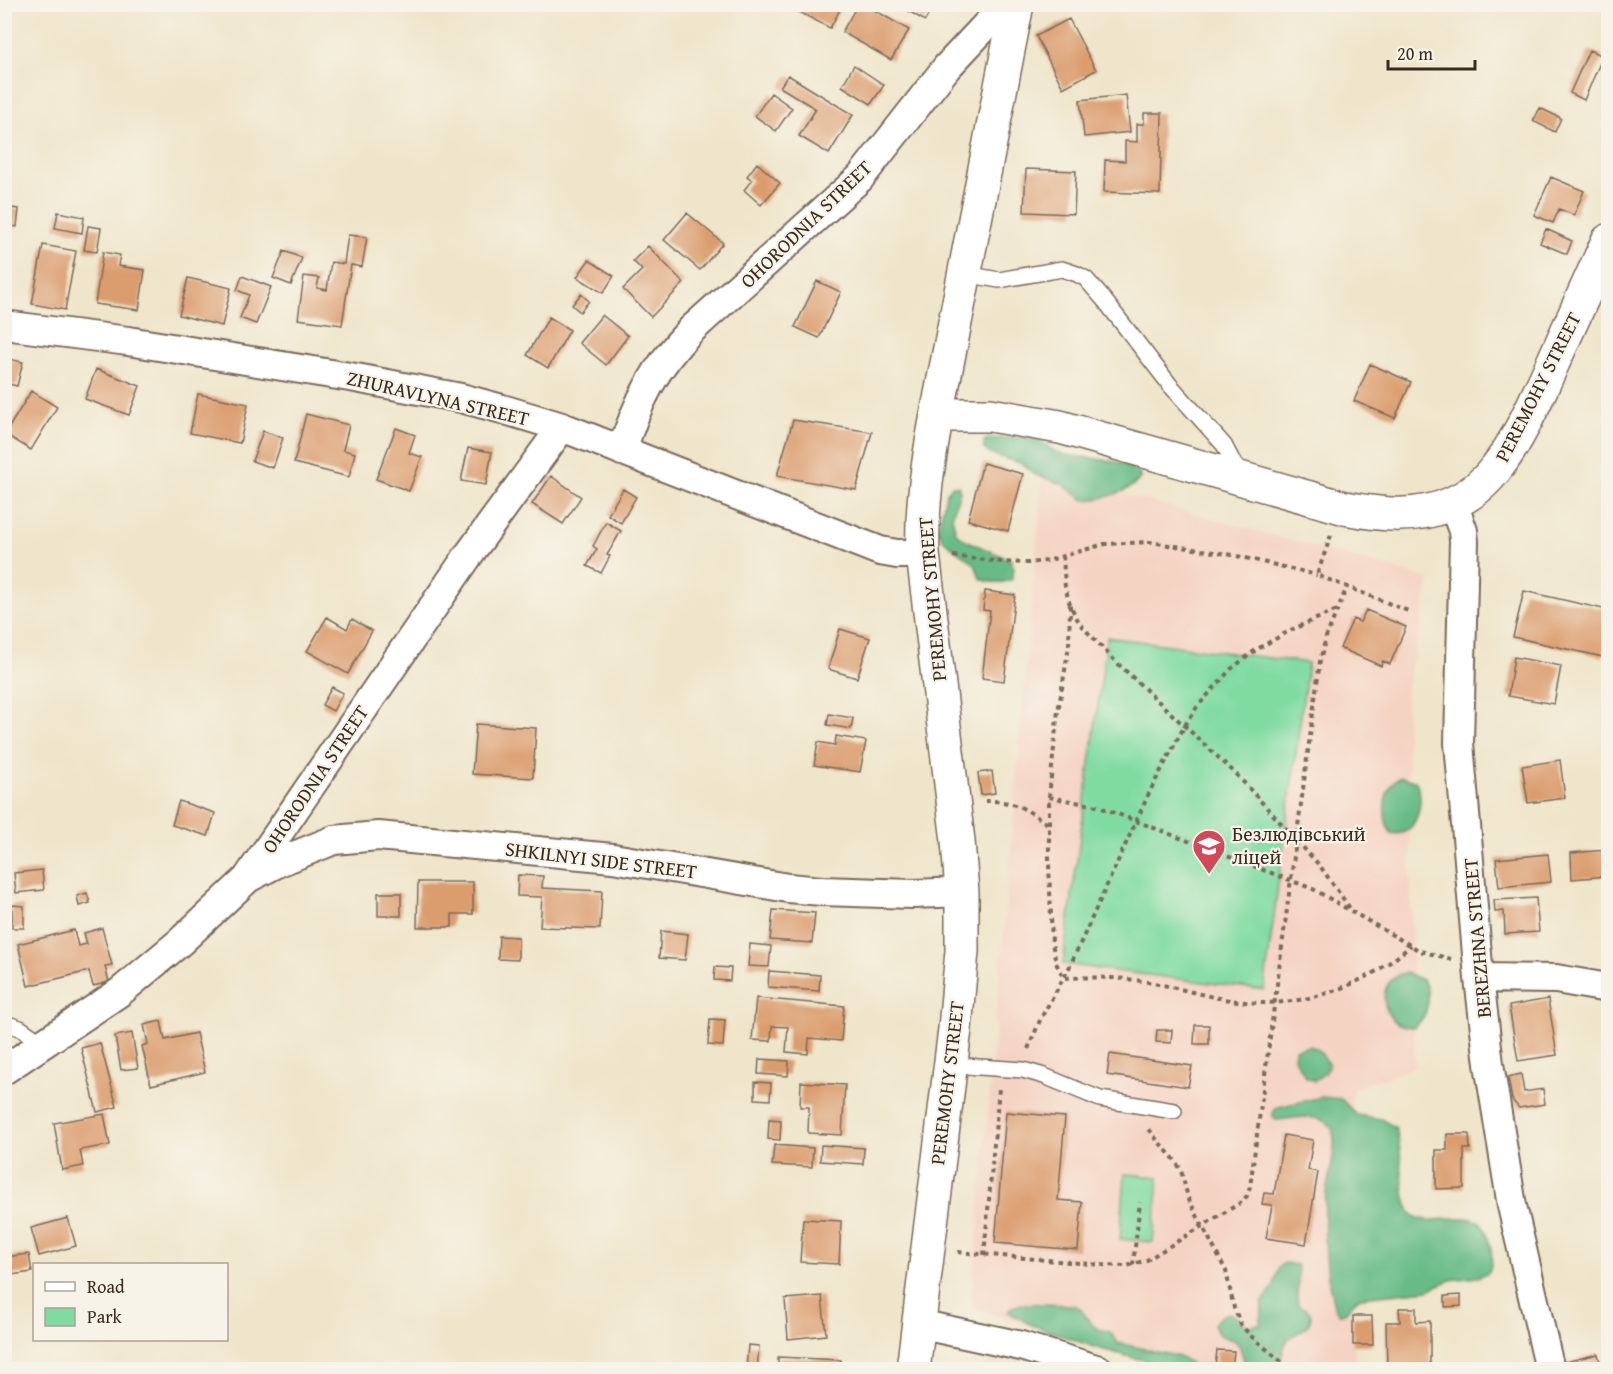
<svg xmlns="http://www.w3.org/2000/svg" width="1613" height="1374" font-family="'Gentium Book Plus',serif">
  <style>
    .built { fill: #f5d3c2 }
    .green { fill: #80dba1; stroke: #5e8260; stroke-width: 1.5 }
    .forest { fill: #68bb87; stroke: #527252; stroke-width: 1.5 }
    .building { fill: #db9d6e }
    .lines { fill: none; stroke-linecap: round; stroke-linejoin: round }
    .service-casing { stroke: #7a6b5a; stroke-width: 18 }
    .minor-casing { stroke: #7a6b5a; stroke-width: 32 }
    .tertiary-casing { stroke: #7a6b5a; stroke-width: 36 }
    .path { stroke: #7a6b5a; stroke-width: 4; stroke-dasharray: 4.5 4.5; stroke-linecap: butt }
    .service { stroke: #fff; stroke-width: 15 }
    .minor { stroke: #fff; stroke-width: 28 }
    .tertiary { stroke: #fff; stroke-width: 33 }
    .labels { text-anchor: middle; stroke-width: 4.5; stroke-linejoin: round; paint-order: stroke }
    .street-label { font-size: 20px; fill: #3b2a1e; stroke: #f7f3e8 }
    .poi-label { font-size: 20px; fill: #3b2a1e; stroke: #f7f3e8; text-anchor: start }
  </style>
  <rect width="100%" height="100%" fill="#f7f3e8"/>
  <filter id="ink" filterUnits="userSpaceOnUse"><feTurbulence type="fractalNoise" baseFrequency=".0167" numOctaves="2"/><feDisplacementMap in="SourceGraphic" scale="12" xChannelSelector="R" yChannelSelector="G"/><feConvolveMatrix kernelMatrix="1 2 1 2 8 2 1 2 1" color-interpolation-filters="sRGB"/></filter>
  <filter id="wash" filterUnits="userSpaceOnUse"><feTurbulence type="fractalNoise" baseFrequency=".008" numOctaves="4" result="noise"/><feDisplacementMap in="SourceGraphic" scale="24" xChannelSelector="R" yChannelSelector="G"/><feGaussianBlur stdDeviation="1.35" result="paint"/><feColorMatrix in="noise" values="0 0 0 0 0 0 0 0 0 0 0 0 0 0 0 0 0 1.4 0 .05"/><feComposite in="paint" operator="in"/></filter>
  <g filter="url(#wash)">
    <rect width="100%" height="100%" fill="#efe5ca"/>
    <path class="built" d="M1043,472L1430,579L1406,692L1415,1067L1353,1089L1343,1174L1356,1369H1163L971,1307Z"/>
    <path class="green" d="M1107,637L1308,663L1264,990L1063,964Z
      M1125,1174L1159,1177L1153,1242L1120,1239Z"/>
    <path class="forest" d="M1024,437C1030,438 1038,438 1042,442C1049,447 1053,452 1062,454C1084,460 1128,456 1141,477C1132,492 1101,500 1084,500L1062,484L1034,474L1023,464L991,454L984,449V441L988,439Z
      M952,486H958L960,491L952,517L956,533L967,541L1011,560L1014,568L1012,579C1003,584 989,583 980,578L975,564L948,544L942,538L938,529L946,494Z
      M1401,777L1415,781C1427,797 1417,840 1391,833C1381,817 1382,786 1401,777Z
      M1406,973L1423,980C1432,995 1429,1016 1414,1027C1378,1029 1374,976 1406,973Z
      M1309,1046L1318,1049L1329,1065L1325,1073L1314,1081L1306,1077L1294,1058L1295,1049Z
      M1322,1097L1341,1099L1357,1115L1381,1119L1395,1127C1404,1148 1399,1201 1412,1214C1427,1229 1458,1210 1480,1222C1490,1234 1496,1259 1488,1273L1477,1277L1450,1280L1428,1290L1361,1297L1356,1300L1345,1313H1338C1325,1294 1323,1217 1326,1193C1329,1172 1338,1149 1332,1128C1319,1111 1294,1119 1276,1120L1273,1117V1112L1278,1107Z
      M1285,1263L1297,1265C1301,1278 1295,1292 1298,1305C1302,1308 1308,1309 1310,1313C1316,1328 1293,1333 1287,1341C1282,1349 1281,1360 1280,1369H1248C1242,1362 1243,1347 1236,1342C1231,1338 1223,1338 1218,1334L1214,1324C1231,1303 1234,1318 1248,1326L1261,1324L1262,1303L1273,1288L1279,1266Z
      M1046,1304L1073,1305L1080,1308L1091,1324L1098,1329L1110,1332L1118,1343L1176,1356L1189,1362L1198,1369H1176L1097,1348L1032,1325L1008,1312C1014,1301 1034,1304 1046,1304Z"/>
    <g id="blocks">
      <path class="building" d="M803,4H843L830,28L799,12Z
        M858,4H864L909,30L891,60L842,32Z
        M897,4H934L925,21Z
        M1069,19L1096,70L1063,88L1036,36Z
        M1589,50L1603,56L1584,100L1570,93Z
        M854,65L884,85L871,104L842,86Z
        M788,75L853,115L829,154L799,136L816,109L780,87Z
        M771,93L792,108L776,131L755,116Z
        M1126,95L1130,132L1084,137L1080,100Z
        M1540,108L1561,118L1555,132L1533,121Z
        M1144,113H1162L1160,194L1104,192L1105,160L1125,161V141L1137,142V124H1144Z
        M757,163L780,183L761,205L744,190L752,180L747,176Z
        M1026,169L1076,171L1074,214L1024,212Z
        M1551,177L1584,191L1574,215L1559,209L1553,223L1534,215Z
        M4,207L19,209L17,227L4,225Z
        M58,212L84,217L82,233L55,228Z
        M687,213L723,243L700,270L664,240Z
        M88,226L101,228L97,252L84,250Z
        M1546,229L1572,241L1567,254L1540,243Z
        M348,235L367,237L362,267L351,265L342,325L298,319L304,276L319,278L317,288L327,290L331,262L344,264Z
        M43,245L76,251L65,310L32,304Z
        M648,246L684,283L651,317L623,289L642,270L633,261Z
        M284,251L302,258L291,285L273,278Z
        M103,252L120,255L118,266L145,270L139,310L95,304Z
        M589,260L614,276L603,293L577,277Z
        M242,276L271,287L256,324L240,318L249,295L237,290Z
        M188,278L231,288L222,326L179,315Z
        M817,281L841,292L819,338L795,327Z
        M581,294L589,301L580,312L572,305Z
        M602,315L628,336L606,365L579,343Z
        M549,317L570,330L548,368L527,355Z
        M4,358L23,362L17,386L4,383Z
        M1370,364L1411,382L1395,418L1354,401Z
        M96,369L140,386L129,415L85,399Z
        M31,391L57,407L31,450L5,434Z
        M198,394L248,404L240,443L190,433Z
        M306,414L349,425L343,450L355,453L349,477L294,463Z
        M793,420L872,432L856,490L777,476Z
        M396,428L415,435L409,453L422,457L409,491L376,479Z
        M263,431L283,438L273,468L252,461Z
        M468,448L492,452L486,485L461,481Z
        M983,463L1023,474L1008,531L968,520Z
        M551,476L581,497L563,524L532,504Z
        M623,489L636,497L621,523L608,515Z
        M606,522L621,531L607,555L610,556L601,573L587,566L597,549L593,546Z
        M985,591L1015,595L1004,681L982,678L990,611L983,610Z
        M1524,591L1608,610V633L1603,657L1513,637Z
        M1366,610L1406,627L1390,664L1383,661L1381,666L1340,648L1353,619L1360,622Z
        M327,617L347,629L352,619L372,631L348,674L307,651Z
        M840,629L870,638L857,678L828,669Z
        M1514,657L1561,666L1554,704L1508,696Z
        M332,687L343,693L333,711L322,705Z
        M829,714L853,718L851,729L827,725Z
        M476,724L536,728L533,778L472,774Z
        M836,736L866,741L860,772L814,765L818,742L835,745Z
        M1560,760L1565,798L1528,803L1522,766Z
        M992,771L995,793L981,795L978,773Z
        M179,801L215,813L208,836L172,825Z
        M1606,850L1608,876L1572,879L1571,853Z
        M1548,854L1551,882L1499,887L1496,859Z
        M42,870L44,890L16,893L14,873Z
        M518,875L543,876L542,888L602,891L600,929L540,927L542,897L517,896Z
        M418,882H473V914H452V927H417Z
        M87,893L90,903L79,906L77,896Z
        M378,893H401V916H378Z
        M1536,898L1539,932L1505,934L1504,911L1495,912L1494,900Z
        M12,905L24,906V928H12Z
        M773,910L815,913L812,943L770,940Z
        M102,928L112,965L105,966L109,982L93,986L89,971L28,986L18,944L74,930L78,946L87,944L84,933Z
        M661,931L688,934L685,960L659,958Z
        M499,936L518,937V960L498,959Z
        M750,944L771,946L769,967L748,966Z
        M715,967L731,968L730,981L714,980Z
        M769,971L820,975L819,991L768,987Z
        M756,998L844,1006L841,1041L809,1038L808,1054L786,1052L788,1027L772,1026L771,1041L752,1040Z
        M1548,999L1557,1055L1518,1061L1509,1006Z
        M710,1019L725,1020L723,1046L708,1045Z
        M161,1021L165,1040L196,1033L205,1072L151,1085L142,1046L148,1044L144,1025Z
        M1195,1025H1209V1044H1194Z
        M1157,1030H1172L1171,1043L1156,1042Z
        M132,1033L138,1068L121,1070L115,1036Z
        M100,1043L117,1107L97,1112L81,1048Z
        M1110,1054L1192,1066L1188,1087L1107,1075Z
        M759,1059L789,1061L788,1076L758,1074Z
        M1521,1074L1524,1092L1543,1089L1545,1104L1519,1108L1512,1100L1508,1077Z
        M755,1082L771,1083L770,1100L755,1099Z
        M801,1082L845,1085L842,1135L808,1133L809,1107H800Z
        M1006,1112L1065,1117L1058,1200L1082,1202L1078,1250L995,1243Z
        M104,1114L110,1145L80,1150L83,1166L62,1170L54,1123Z
        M769,1119L781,1120L780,1140L768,1139Z
        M1447,1134H1469L1470,1149H1464V1188L1436,1189V1150H1447Z
        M1284,1135L1313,1140L1308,1170L1318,1172L1306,1244L1266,1238L1272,1205L1262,1204L1264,1193L1274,1194Z
        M774,1145L813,1148L812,1167L772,1165Z
        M821,1145L864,1148L863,1164L820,1161Z
        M68,1218L76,1246L39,1256L31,1228Z
        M803,1219L841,1221L839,1264L800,1262Z
        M29,1254L32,1272L4,1276V1257Z
        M1461,1295V1306L1445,1307V1296Z
        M822,1296L826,1335L788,1339L785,1299Z
        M1399,1308H1416V1322L1430,1321V1370H1387L1386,1322H1400Z
        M1353,1316H1372L1373,1345H1353Z
        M748,1345L759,1346L757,1370H746Z
        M1217,1350L1234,1351L1232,1368L1215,1367Z
        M1598,1354L1602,1370H1563L1561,1363Z
        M778,1357L841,1360V1370H778Z"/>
    </g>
  </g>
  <g filter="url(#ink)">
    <use href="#blocks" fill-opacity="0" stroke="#7a6b5a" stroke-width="1.5"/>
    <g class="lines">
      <g class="service-casing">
        <path id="service" d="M965,274L999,280L1062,269L1077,274L1086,279L1105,301L1170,385L1224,445L1234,464L1233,475
          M4,1023L20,1028L43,1044
          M951,1065L1023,1070L1044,1076L1100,1099L1174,1111"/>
      </g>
      <g class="minor-casing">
        <path id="minor" d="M4,325L128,341L356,378L461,398L502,409L562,427L880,551L897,554H923
          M622,451C637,402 655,367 691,330L860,178L947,67L1006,4
          M1453,503L1463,531L1464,541L1459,743L1479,978L1489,1064L1512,1206L1550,1370
          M250,877L279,862L334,840L378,836L613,858L788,888L822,891L913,894L962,892
          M1479,978L1556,979L1608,988
          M4,1070L120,992L180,942L247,879L470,553L562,427
          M918,1324L1021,1346L1099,1370"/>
      </g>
      <g class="tertiary-casing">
        <path id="tertiary" d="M937,415H990L1060,427L1345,508C1381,515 1418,519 1453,503C1471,495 1486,482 1498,466C1518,440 1532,408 1546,378C1567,332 1588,286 1608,241
          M913,1370L955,1029L962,951V892L958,841L923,554C921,507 928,462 937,415L1017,4"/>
      </g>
      <path class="path" d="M1331,535L1317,575L1408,611
        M953,556L1001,562L1028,563L1046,561L1105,544L1150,542L1233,555L1317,575
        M1063,556L1065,587L1070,605L1080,624L1114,660L1235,773L1320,866L1354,914
        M1070,605L1069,646L1057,718L1049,797V864L1052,943L1056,963L1064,978C1091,977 1116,977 1142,981C1174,986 1205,997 1237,1001C1298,1010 1366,987 1411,945
        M1049,797L1097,806L1313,889L1420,951L1451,959
        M985,801C1014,800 1026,809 1049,825
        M1028,1049L1041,1018L1069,968L1150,791L1185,725L1197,707L1231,669L1257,649L1293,629L1337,610
        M1149,1129L1157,1140L1174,1159L1181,1170L1188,1198L1226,1271L1234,1308L1241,1325L1251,1336L1291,1370
        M958,1252L1102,1265L1127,1266L1147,1260L1240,1203L1247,1196L1250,1187L1320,661L1326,637L1347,587
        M984,1255L999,1088
        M1133,1265L1140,1202"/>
      <use href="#service" class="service"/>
      <use href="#minor" class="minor"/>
      <use href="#tertiary" class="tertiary"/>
    </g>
  </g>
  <defs>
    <g id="school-pin" transform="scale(1.725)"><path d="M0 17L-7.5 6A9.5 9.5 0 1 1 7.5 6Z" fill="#d1495b" stroke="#f7f3e8"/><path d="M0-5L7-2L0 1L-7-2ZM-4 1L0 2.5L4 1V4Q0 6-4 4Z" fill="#fff"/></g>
  </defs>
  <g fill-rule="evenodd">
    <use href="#school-pin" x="1209" y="846"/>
  </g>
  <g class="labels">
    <g class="street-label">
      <text transform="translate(806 224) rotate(-44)" y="7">OHORODNIA STREET</text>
      <text transform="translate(1538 387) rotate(-63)" y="7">PEREMOHY STREET</text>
      <text transform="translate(438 398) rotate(13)" y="7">ZHURAVLYNA STREET</text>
      <text transform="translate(932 599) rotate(-95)" y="7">PEREMOHY STREET</text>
      <text transform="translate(315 779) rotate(-56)" y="7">OHORODNIA STREET</text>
      <text transform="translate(601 860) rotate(7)" y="7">SHKILNYI SIDE STREET</text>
      <text transform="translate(1477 938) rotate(-95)" y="7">BEREZHNA STREET</text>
      <text transform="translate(947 1083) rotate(-83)" y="7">PEREMOHY STREET</text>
    </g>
    <g class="poi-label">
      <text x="1232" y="841">Безлюдівський<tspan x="1232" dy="23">ліцей</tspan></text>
    </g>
  </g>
  <rect width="1613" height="1374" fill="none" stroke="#f7f3e8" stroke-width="24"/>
  <rect x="33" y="1263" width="195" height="78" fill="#f7f3e8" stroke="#aca397" stroke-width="1.5"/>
  <rect x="45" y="1282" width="30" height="9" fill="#ffffff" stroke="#aca397" stroke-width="1.5"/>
  <text x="87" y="1293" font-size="18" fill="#3b2a1e">Road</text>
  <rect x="45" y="1308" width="30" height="18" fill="#80dba1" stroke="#aca397" stroke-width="1.5"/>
  <text x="87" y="1323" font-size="18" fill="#3b2a1e">Park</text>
  <path d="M1388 60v9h87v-9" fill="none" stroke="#3b2a1e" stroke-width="3"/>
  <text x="1397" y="60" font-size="18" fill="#3b2a1e" stroke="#f7f3e8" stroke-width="4.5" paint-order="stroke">20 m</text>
</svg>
